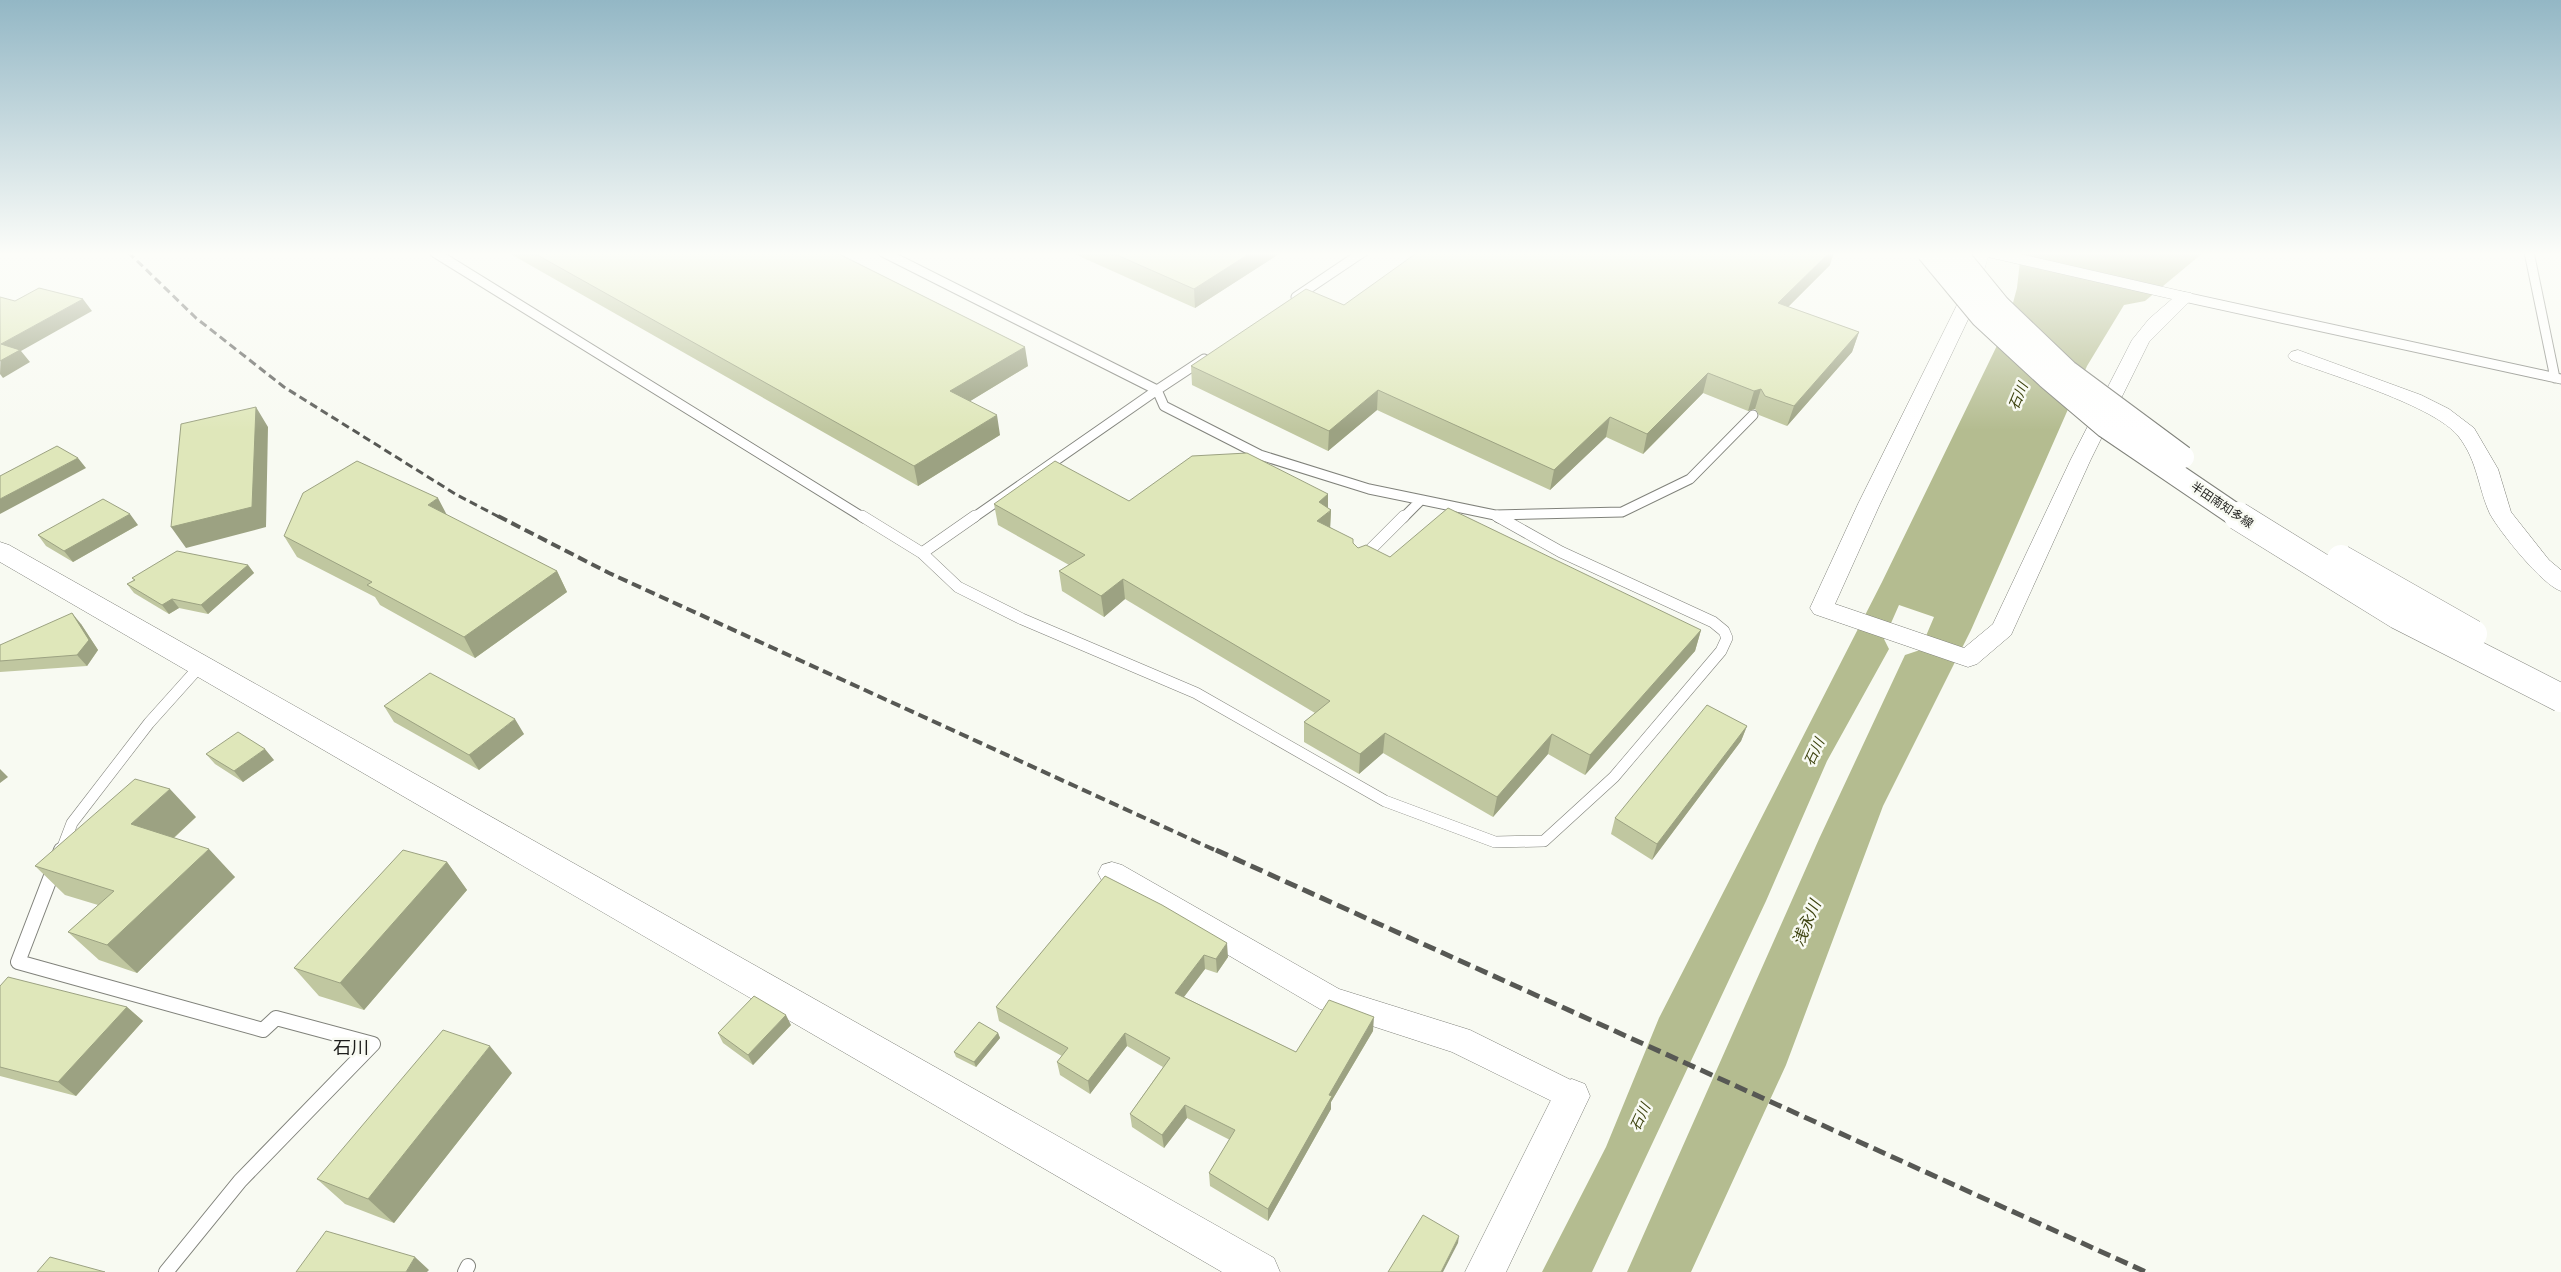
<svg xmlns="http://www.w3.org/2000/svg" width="2561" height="1272" font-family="Overpass,'Noto Sans JP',sans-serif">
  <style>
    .water { fill: #b4bc90 }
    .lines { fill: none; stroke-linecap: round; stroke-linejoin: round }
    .service-far2-casing { stroke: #80827b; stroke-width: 11 }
    .service-far1-casing { stroke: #80827b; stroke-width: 12 }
    .service-casing { stroke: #80827b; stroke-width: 16 }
    .minor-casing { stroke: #80827b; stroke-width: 1 }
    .tertiary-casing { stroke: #80827b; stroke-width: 1 }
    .service-far2 { stroke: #fff; stroke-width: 9 }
    .service-far1 { stroke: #fff; stroke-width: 11 }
    .service { stroke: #fff; stroke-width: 14 }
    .minor { fill: #fff; fill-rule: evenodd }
    .tertiary { fill: #fff; fill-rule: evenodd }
    .rail-far2 { stroke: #575854; stroke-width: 3; stroke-dasharray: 8 4.5; stroke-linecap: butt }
    .rail-far1 { stroke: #575854; stroke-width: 4; stroke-dasharray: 10 5; stroke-linecap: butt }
    .rail { stroke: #575854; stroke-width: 5; stroke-dasharray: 13 6; stroke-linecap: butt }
    .primary-bridge-far1-casing { stroke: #80827b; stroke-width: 24; stroke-linecap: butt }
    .primary-bridge-casing { stroke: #80827b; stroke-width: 29; stroke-linecap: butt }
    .primary-bridge-far1 { stroke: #fff; stroke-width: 22 }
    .primary-bridge { stroke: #fff; stroke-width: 28 }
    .wall { fill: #c0c7a0 }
    .shaded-wall { fill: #9ca282 }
    .building { fill: #dfe7ba; stroke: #9ca282 }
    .labels { text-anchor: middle; stroke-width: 5; stroke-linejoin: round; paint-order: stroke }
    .street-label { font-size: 12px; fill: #1d1d1b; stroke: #f8faf2 }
    .water-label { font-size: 14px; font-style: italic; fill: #3d430f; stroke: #f8faf2 }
    .near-water-label { font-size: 16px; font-style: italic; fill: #3d430f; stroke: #f8faf2 }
    .near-quarter-label { font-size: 18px; fill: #1d1d1b; stroke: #f8faf2 }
  </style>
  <rect width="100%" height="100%" fill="#f8faf2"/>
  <path class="water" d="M2021,252H2204L2145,301L2124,305L2087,366L1971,630L1883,806L1786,1065L1691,1272H1627L1819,839L1905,655L1920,650L1934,617L1899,605L1884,639L1889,649L1827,761L1766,901L1592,1272H1542L1606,1147L1659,1018L1882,582L2007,325L2017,288Z"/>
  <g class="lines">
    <g class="service-far2-casing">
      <path id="service-far2" d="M434,252L864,518
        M883,252L1157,390L973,518
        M2529,252L2555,378
        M2180,296L2561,379
        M1296,297L1363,252
        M1204,359L1157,390L1164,406L1260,455L1369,489L1495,515L1622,512L1690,479L1753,415
        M1495,515L1499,518
        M1403,518L1421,500"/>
    </g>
    <g class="service-far1-casing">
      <path id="service-far1" d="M862,516L922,553L958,587L1022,619L1196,693L1385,801L1495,842L1544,841L1614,777L1721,651L1727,638L1724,631L1713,622L1561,552L1497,516
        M922,553L975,516
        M1362,558L1404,516
        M61,852L72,823L149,723L201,665"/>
    </g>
    <g class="service-casing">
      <path id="service" d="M61,850L18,962L263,1030L276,1018L373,1044L240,1181L166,1272
        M465,1272L468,1266"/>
    </g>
    <g class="minor-casing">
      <path id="minor" d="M1972,252H2011L2185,292L2191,293L2194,297L2149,342L2091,459L2011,635L1977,664L1968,667L1814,614L1810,608L1858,504L1956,307ZM1988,257L2172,299L2149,319L2132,340L2071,459L1993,624L1964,648L1835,604L1880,504L1974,307Z
        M2298,350L2421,395L2449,409L2474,428L2498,469L2511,512L2549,560L2561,570V591C2542,585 2500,532 2490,514C2478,488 2478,462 2459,437C2436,406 2330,375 2291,360L2288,356L2291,352Z
        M1112,862L1122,865L1339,989L1470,1030L1583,1086L1588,1096L1583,1106L1572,1111L1452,1052L1320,1009L1102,881L1098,873L1102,865Z"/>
    </g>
    <g class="tertiary-casing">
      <path id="tertiary" d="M0,542L9,545L1274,1258L1280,1272H1222L0,562Z
        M1572,1079L1585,1084L1590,1096L1506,1272H1465L1559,1084Z"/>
    </g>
    <use href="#service-far2" class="service-far2"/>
    <use href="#service-far1" class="service-far1"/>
    <use href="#service" class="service"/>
    <use href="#minor" class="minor"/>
    <use href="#tertiary" class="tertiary"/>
    <path class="rail-far2" d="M128,252L196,318L284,387L457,495L501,518"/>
    <path class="rail-far1" d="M498,516L609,573L1219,852"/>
    <path class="rail" d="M1216,850L2146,1272"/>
    <g class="primary-bridge-far1-casing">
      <path id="primary-bridge-far1" d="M1928,252L1982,317L2047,377L2106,427L2240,518
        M1955,252L1999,306L2067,371L2183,457"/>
    </g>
    <g class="primary-bridge-casing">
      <path id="primary-bridge" d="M2238,516L2398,615L2561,698
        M2341,559L2473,634"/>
    </g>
    <use href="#primary-bridge-far1" class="primary-bridge-far1"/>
    <use href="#primary-bridge" class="primary-bridge"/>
  </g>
  <path class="wall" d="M507,252H835L1028,366L970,401L1000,435L918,486Z
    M1070,252H1282L1195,308Z
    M1830,265L1788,307L1859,332L1852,352L1787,426L1759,415L1755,409L1748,411L1703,393L1643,454L1606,437L1550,490L1377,410L1328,451L1192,385L1191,366L1344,305Z
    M1328,494V508L1331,510L1330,527L1353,543L1358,548L1390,557L1701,630L1695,651L1585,775L1548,754L1493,817L1383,753L1359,774L1304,742V722L1315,713L1125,599L1104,617L1062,591L1059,571L1069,565L998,525L994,504L1129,501Z
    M448,516L557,571L567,592L475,658L380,605L375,597L297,557L284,536Z
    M138,525L73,562L46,546L38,535Z
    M248,565L254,573L208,614L179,608L169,614L134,593L127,584L134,580L132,578Z
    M81,624L98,650L87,666L0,672V645Z
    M384,706L524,734L479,770L394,722Z
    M1747,726L1741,741L1652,860L1611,834L1615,818Z
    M206,754L274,760L243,782L215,764Z
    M196,817L174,838L235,877L137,973L99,960L68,932L98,905L65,895L35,866Z
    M447,862L467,890L364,1010L319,996L294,968Z
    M1105,876L1228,957L1217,973L1205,969L1184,997L1296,1052L1373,1031L1331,1102V1109L1268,1221L1210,1186L1209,1173L1230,1140L1187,1118L1164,1148L1132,1127L1130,1114L1163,1067L1127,1046L1090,1094L1060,1075L1057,1062L1062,1056L999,1021L996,1007Z
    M0,986L127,1007L143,1021L76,1096L0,1076Z
    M791,1025L753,1065L723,1043L718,1033Z
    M998,1033L1000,1038L976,1067L956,1057L954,1052Z
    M512,1073L394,1223L345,1204L317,1179Z"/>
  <path class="shaded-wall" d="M1252,252H1282L1195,308L1194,289Z
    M1830,252H1834L1830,265L1772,323L1778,303Z
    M83,299L92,311L21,351L30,362L3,378L0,374L1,344Z
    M1859,332L1852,352L1787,426L1794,406Z
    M1025,347L1028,366L954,411L950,391Z
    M1708,373L1703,393L1643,454L1647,434Z
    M1761,389L1755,409L1748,411L1754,391Z
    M1378,390L1377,410L1328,451L1329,431Z
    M256,407L268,427L266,527L186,548L171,527Z
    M997,415L1000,435L918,486L914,466Z
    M1610,417L1606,437L1550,490L1554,470Z
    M78,458L86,468L0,514V499Z
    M1328,494V513L1331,510L1330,531L1317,521L1319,502Z
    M438,498L449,519L428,505Z
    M130,514L138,525L73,562L64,551Z
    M248,565L254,573L208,614L201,605Z
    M557,571L567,592L475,658L464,637Z
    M1123,579L1125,599L1104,617L1101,596Z
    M172,599L179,608L169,614L162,605Z
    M72,613L81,624L98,650L87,666L77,655Z
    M1701,630L1695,651L1585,775L1590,755Z
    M515,719L524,734L479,770L469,755Z
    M1747,726L1741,741L1652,860L1657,844Z
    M1385,733L1383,753L1359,774L1360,754Z
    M1552,734L1548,754L1493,817L1497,797Z
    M265,749L274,760L243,782L234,771Z
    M0,769L8,777L0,783Z
    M170,789L196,817L158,852L131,824Z
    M209,849L235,877L137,973L107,945Z
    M447,862L467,890L364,1010L340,983Z
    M1227,943L1228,957L1217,973L1216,959Z
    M1204,955L1205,969L1177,1006L1175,993Z
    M127,1007L143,1021L76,1096L58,1082Z
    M786,1015L791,1025L753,1065L748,1055Z
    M1374,1017L1373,1031L1331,1102V1109L1268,1221V1209L1329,1095Z
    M998,1033L1000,1038L976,1067L974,1062Z
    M1125,1033L1127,1046L1090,1094L1088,1081Z
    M490,1046L512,1073L394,1223L368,1199Z
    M1185,1105L1187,1118L1164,1148L1162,1135Z
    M1459,1236L1458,1243L1443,1272H1441Z
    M415,1257L429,1270L427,1272H406Z"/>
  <path class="building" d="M532,252H835L1025,347L950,391L997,415L914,466Z
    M1110,252H1252L1194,289Z
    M1418,252H1830L1778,303L1859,332L1794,406L1765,396L1761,389L1754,391L1708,373L1647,434L1610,417L1554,470L1378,390L1329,431L1191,366L1306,289L1344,305Z
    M39,288L83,299L1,344L20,350L0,361V297L15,301Z
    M256,407L252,507L171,527L181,424Z
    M57,446L78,458L0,499V476Z
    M1247,453L1328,494L1319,502L1331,510L1317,521L1353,539V543L1358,548L1366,545L1390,557L1448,508L1701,630L1590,755L1552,734L1497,797L1385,733L1360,754L1304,722L1330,701L1123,579L1101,596L1059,571L1085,555L994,504L1055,461L1129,501L1192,456Z
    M357,461L438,498L428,505L557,571L464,637L367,585L372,582L284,536L303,493Z
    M103,499L130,514L64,551L38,535Z
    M177,551L248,565L201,605L172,599L162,605L127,584L135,580L132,578Z
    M72,613L89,640L77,655L0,661V645Z
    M430,673L515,719L469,755L384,706Z
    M1707,705L1747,726L1657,844L1615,818Z
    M238,732L265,749L234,771L206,754Z
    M135,779L170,789L131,824L209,849L107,945L68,932L114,891L35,866Z
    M403,850L447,862L340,983L294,968Z
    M1105,876L1162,905L1227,943L1216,959L1204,955L1175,993L1296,1052L1329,1000L1374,1017L1329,1095L1332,1096L1268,1209L1209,1173L1235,1130L1185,1105L1162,1135L1130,1114L1170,1058L1125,1033L1088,1081L1057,1062L1068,1048L996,1007Z
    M8,977L127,1007L58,1082L0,1067V986Z
    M754,996L786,1015L748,1055L718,1033Z
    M979,1022L998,1033L974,1062L954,1052Z
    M443,1030L490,1046L368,1199L317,1179Z
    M1423,1215L1459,1236L1441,1272H1388Z
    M326,1231L415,1257L406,1272H296Z
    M50,1257L105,1272H37Z"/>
  <linearGradient id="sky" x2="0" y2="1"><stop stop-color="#93b7c5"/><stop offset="0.59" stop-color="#fcfdf9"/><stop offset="1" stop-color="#fcfdf9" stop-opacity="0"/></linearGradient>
  <rect width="2561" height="430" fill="url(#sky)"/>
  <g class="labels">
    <g class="street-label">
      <text transform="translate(2222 505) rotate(34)" y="4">半田南知多線</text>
    </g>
    <g class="water-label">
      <text transform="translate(2018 396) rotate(-67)" y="5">石川</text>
      <text transform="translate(1814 752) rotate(-65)" y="5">石川</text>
      <text transform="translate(1640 1117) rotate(-65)" y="5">石川</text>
    </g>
    <g class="near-water-label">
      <text transform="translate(1806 923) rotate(-67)" y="6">浅永川</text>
    </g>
    <g class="near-quarter-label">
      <text x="351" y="1054">石川</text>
    </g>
  </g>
</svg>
